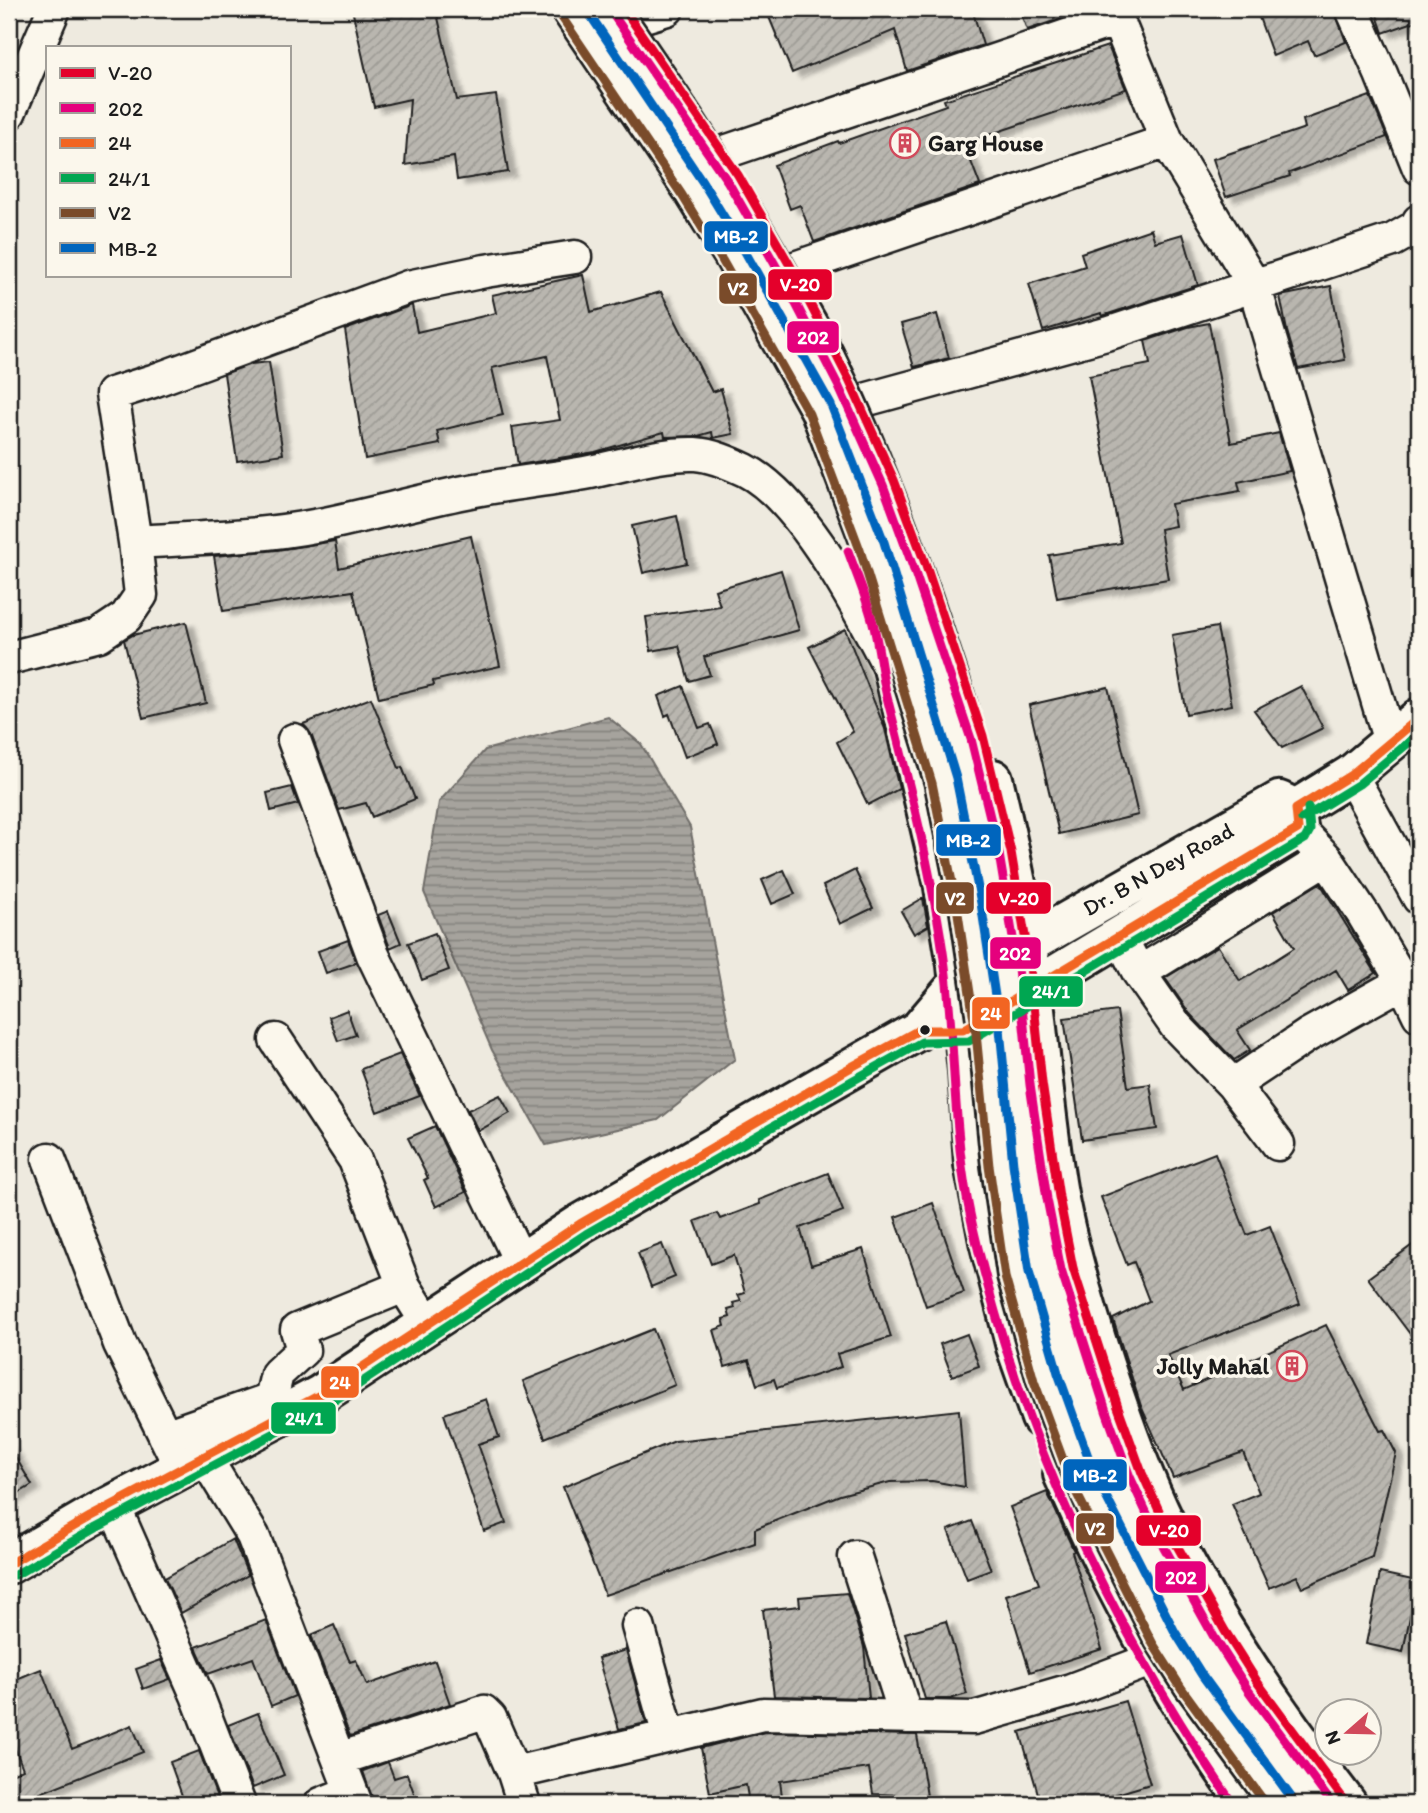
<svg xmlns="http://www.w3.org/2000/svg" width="1428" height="1813" font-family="Itim,sans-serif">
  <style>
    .water { fill: url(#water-rules); stroke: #6f6d69; stroke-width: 2 }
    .building { fill: url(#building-hatch); stroke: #1c1c1c; stroke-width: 2; filter: url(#shadow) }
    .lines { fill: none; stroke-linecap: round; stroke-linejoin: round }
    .minor-casing { stroke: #1c1c1c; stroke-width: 37 }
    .major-casing { stroke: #1c1c1c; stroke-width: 44 }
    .minor { stroke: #fbf7ec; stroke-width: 32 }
    .major { stroke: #fbf7ec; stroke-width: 38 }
    .highway-bridge-casing { stroke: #1c1c1c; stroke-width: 44; stroke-linecap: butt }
    .highway-bridge { stroke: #fbf7ec; stroke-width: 38 }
    .bus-1-casing { stroke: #fbf7ec; stroke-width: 14 }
    .bus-2-casing { stroke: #fbf7ec; stroke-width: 14 }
    .bus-3-casing { stroke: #fbf7ec; stroke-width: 14 }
    .bus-4-casing { stroke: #fbf7ec; stroke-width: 14 }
    .bus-5-casing { stroke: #fbf7ec; stroke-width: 14 }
    .bus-6-casing { stroke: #fbf7ec; stroke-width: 14 }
    .bus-1 { stroke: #e4002b; stroke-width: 9 }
    .bus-2 { stroke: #e5007d; stroke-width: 9 }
    .bus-3 { stroke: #f26522; stroke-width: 9 }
    .bus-4 { stroke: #00a651; stroke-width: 9 }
    .bus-5 { stroke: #7a4b2a; stroke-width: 9 }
    .bus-6 { stroke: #0065bd; stroke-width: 9 }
    .bus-dot { fill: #1c1c1c; stroke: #fbf7ec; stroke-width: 2.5 }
    .labels { text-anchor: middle; stroke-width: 7; stroke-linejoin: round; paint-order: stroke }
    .poi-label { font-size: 23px; font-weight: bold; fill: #1c1c1c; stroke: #fbf7ec; text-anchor: start }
    .street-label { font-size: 23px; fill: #1c1c1c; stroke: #fbf7ec }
    .line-badge { stroke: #fbf7ec; stroke-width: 2.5 }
    .badge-label { font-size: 19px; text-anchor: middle; font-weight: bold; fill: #fff }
  </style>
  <defs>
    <pattern id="water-rules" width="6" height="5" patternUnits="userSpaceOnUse" patternTransform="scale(1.75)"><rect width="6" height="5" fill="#a6a39d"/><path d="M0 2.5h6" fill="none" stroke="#86847f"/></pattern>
    <pattern id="building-hatch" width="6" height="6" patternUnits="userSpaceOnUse" patternTransform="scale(1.75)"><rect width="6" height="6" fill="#b9b6af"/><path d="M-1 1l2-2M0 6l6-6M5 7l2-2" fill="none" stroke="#9e9c96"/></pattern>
    <filter id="shadow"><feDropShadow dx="8" dy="4.5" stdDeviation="2" flood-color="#0004"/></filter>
  </defs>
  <rect width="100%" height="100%" fill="#eeeadf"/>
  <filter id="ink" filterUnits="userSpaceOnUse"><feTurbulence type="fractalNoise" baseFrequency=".0143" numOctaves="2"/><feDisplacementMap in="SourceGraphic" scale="14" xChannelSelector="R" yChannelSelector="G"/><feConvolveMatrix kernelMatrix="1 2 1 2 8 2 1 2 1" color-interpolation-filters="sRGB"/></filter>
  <g filter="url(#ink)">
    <path class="water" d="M608,717L641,744L690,827L735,1059L658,1120L546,1145L492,1050L424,892L439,802L485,750Z"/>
    <path class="building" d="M352,9H436L457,100L496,95L508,172L457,180L454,157L405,165L410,99L374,107Z
      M789,9H972L983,45L907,71L895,30L792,73L769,17Z
      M1019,9H1090L1027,30Z
      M1256,9H1334L1346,42L1314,55L1308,41L1273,56Z
      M1375,9H1419V20L1383,33Z
      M1108,46L1126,89L964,143L980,185L814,242L800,205L790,209L774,165L838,141L839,143L946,105L944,100Z
      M1370,96L1387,137L1289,173L1290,176L1226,197L1213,159L1305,128L1303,120Z
      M1151,229L1155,242L1183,234L1198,285L1105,315L1102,316L1101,313L1043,331L1029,284L1085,266L1081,253Z
      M583,275L591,312L661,292L712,392L721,389L733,434L713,438L712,432L698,436L665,437L664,432L595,452L518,465L512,427L560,420L547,356L492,368L503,415L437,431L440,444L365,459L345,330L412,305L417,332L496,313L492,295Z
      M1331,286L1345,360L1298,369L1287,331L1280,296Z
      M937,314L949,358L914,367L901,324Z
      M1209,323L1231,443L1279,433L1290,471L1238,482L1240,491L1171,504L1175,526L1160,529L1168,579L1057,598L1049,555L1121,543L1089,376L1150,364L1145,341L1188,327Z
      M269,362L283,454L237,461L224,374L251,364Z
      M677,516L687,563L643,573L632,526Z
      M471,536L500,666L433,681L434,685L379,698L353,591L223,611L214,556L277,550L335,541L339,568Z
      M781,570L799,630L704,657L710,675L689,681L679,646L651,651L646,617L720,606L715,590Z
      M186,622L206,703L143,718L124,640L133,635Z
      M1217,627L1232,705L1186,714L1172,635Z
      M845,629L885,729L899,789L868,805L837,742L853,732L809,647Z
      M683,686L699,728L710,724L718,744L685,757L669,714L665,716L658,696Z
      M1301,686L1323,728L1282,748L1254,710Z
      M1108,687L1138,815L1059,834L1029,705Z
      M371,698L399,768L402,767L415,799L372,817L366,803L339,810L311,734L303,724Z
      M292,787L298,804L271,811L267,793Z
      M784,870L795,894L772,904L762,880Z
      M855,870L873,908L840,924L823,886Z
      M1320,883L1376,973L1348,990L1336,970L1237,1030L1250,1050L1234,1060L1190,1014L1165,978L1218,946L1240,981L1275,960L1294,948L1273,912Z
      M923,898L928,926L914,934L901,911Z
      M388,911L401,943L390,948L378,915Z
      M435,933L449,970L422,980L408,943Z
      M348,940L356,961L353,964L326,973L318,951Z
      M347,1010L356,1035L338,1041L329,1017Z
      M1117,1011L1128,1087L1150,1084L1157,1129L1082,1140L1064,1018Z
      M400,1054L420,1096L377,1112L361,1069Z
      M500,1095L510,1113L478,1131L468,1110Z
      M435,1126L466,1192L436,1207L424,1180L428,1178L408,1138Z
      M1215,1153L1247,1235L1270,1226L1300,1304L1168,1355L1184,1390L1326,1325L1380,1431L1384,1430L1396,1453L1372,1557L1302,1588L1297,1576L1269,1588L1232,1504L1259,1493L1243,1452L1173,1478L1141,1406L1113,1319L1149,1301L1134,1262L1127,1265L1101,1197Z
      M828,1173L843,1211L800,1228L811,1265L863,1249L891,1337L837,1354L841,1367L777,1388L774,1379L757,1385L749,1360L725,1367L714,1330L725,1326L723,1319L730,1317L728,1310L735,1308L733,1303L741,1301L738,1295L745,1293L734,1255L711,1264L695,1221L717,1213L720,1219L760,1204L759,1200Z
      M933,1203L964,1293L926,1306L895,1217Z
      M1419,1240V1346L1368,1278Z
      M662,1244L675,1277L651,1287L638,1253Z
      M653,1329L675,1385L545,1438L523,1381Z
      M967,1334L979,1366L952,1376L940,1344Z
      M486,1399L499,1437L478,1444L506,1523L484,1531L444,1414Z
      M959,1410L965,1487L932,1481L890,1482L840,1495L755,1529V1543L605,1595L563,1487L675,1441Z
      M9,1446L32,1485L9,1499Z
      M1047,1492L1074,1551L1072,1552L1102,1649L1030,1672L1006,1595L1039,1584L1010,1507Z
      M972,1521L991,1570L967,1579L948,1530Z
      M233,1539L248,1575L181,1613L165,1578Z
      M1380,1573L1417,1581L1403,1652L1366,1644Z
      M847,1593L864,1647L869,1698L774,1696L763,1610L800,1606L799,1597Z
      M266,1620L295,1696L271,1706L253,1658L208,1674L196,1647Z
      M946,1621L967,1694L950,1699H925L905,1633Z
      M334,1625L350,1662L356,1660L367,1685L435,1661L450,1704L350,1736L311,1635Z
      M626,1650L646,1723L619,1729L598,1658Z
      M161,1660L170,1679L143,1689L136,1669Z
      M41,1669L72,1749L132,1725L143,1752L18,1802L9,1778V1775L23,1769L9,1733V1682Z
      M1125,1701L1150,1784L1083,1804H1041L1020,1732Z
      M258,1713L284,1775L253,1788L228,1725Z
      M765,1732L917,1735L927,1796L873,1794L869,1768L780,1781L783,1804H749L746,1785L710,1793L701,1748Z
      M199,1751L217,1797L198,1804H185L170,1762Z
      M388,1762L394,1778L407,1774L418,1804H374L363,1771Z"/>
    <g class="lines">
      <g class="minor-casing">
        <path id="minor" d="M1113,9L1167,141L1254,285L1390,742
          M1352,9L1381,74L1419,168
          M631,20L667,9
          M9,113L54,9
          M722,153L1117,19
          M792,269L1167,141
          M857,402L1110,333L1393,240L1416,227L1419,221
          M135,542C197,538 259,537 320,525C369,515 416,502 465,492C505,484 545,480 585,473C622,466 658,453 695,454C712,455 730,463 745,470C803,499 863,616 893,674
          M9,658L99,635L126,617L141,595L135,542L112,394L153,381L408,287L485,271L575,257
          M294,740L373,955L521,1263
          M1351,775L1419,898
          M1120,937L1139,973L1176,1026L1233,1085L1308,1035L1403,982L1363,914L1326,858L1298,829
          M1139,973L1326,858
          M1403,982L1419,1015
          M276,1040L355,1160L404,1286L428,1324
          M1233,1085L1278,1144
          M49,1159L120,1344L181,1468
          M165,1436L271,1399L277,1374L303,1350L297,1330L404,1286
          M204,1456L253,1536L356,1804
          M113,1504L197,1695L239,1804
          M855,1557L906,1717
          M638,1626L669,1736
          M339,1759L484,1712L490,1718L514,1773L524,1804
          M514,1773L763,1714L974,1718L1071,1690L1153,1659
          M321,1804L351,1792"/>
      </g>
      <g class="major-casing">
        <path id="major" d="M891,659L943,881L957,965L968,1071L974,1164L989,1241L1016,1347L1041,1418
          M993,779C1008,841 1022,905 1030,969C1040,1044 1045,1120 1058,1194C1069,1253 1086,1309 1104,1365C1122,1420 1141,1474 1166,1525C1215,1625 1279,1717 1347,1804
          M1296,809L1351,775L1419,718
          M1014,1000L1298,829L1296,809
          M1063,1474C1114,1591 1174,1701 1248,1804
          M9,1564L90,1517L320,1395L580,1224L919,1030L959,983L1279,801L1296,809"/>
      </g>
      <use href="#minor" class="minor"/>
      <use href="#major" class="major"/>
      <g class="highway-bridge-casing">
        <path id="highway-bridge" d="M571,9L692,188L733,254L820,409L872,546L944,780L969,905L988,1031L1001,1165L1017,1275L1046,1377L1083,1478L1164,1638L1192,1682L1281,1804
          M609,9C669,95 726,182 778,274C794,302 812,330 826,360C867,445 901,535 931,625C940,653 950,681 958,709C991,827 1006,946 1021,1067C1027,1116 1031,1165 1041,1213C1071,1365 1127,1510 1205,1643C1237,1700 1278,1752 1317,1804"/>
      </g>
      <use href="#highway-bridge" class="highway-bridge"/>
      <g class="bus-1-casing">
        <path id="bus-1" d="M624,9L738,175L792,269L849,380L894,480L925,563L983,736L1011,852L1030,966L1042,1083L1059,1197L1073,1268L1118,1407L1142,1473L1166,1526L1225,1631L1258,1683L1347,1804"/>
      </g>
      <g class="bus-2-casing">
        <path id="bus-2" d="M614,16L728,182L781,275L838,385L883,485L913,567L971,739L999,854L1018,968L1030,1085L1047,1199L1061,1270L1106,1411L1130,1477L1155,1531L1214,1637L1248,1690L1332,1804
          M848,551C857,576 868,601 874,627C880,653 882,679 889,705C911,791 933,878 945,966C955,1043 953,1122 967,1198C974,1238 985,1276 996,1315C1046,1492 1130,1653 1233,1804"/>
      </g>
      <g class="bus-3-casing">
        <path id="bus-3" d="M1296,809L1351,775L1419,718
          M9,1564L90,1517L320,1395L580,1224L846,1070L919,1030H963L1298,829L1296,809"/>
      </g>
      <g class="bus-4-casing">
        <path id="bus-4" d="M1302,819L1359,784L1419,734
          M15,1575L96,1528L326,1406L586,1234L852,1081L922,1042L969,1041L1305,839L1310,830L1308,808"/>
      </g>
      <g class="bus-5-casing">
        <path id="bus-5" d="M561,16L682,195L722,260L809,414L860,550L932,783L957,907L976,1033L989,1166L1005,1277L1034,1381L1072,1484L1153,1644L1182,1689L1266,1804"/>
      </g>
      <g class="bus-6-casing">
        <path id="bus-6" d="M586,9L702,181L743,248L831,405L884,542L956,778L981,903L1000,1029L1013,1164L1029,1272L1058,1373L1094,1473L1175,1632L1202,1675L1291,1797"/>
      </g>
      <use href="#bus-1" class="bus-1"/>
      <use href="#bus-2" class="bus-2"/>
      <use href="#bus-3" class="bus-3"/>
      <use href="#bus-4" class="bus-4"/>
      <use href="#bus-5" class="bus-5"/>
      <use href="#bus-6" class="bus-6"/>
    </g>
  </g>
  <defs>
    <g id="building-ring" transform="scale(1.575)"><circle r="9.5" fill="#fbf7ec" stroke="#d1495b" stroke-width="1.5"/><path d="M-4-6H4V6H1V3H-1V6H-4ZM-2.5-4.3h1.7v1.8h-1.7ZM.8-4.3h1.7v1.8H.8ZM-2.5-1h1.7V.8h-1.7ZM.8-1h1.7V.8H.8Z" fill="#d1495b"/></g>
  </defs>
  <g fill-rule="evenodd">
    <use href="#building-ring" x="905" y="143"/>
    <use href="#building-ring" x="1292" y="1366"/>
  </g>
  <circle class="bus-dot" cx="925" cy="1030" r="6"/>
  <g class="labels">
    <g class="poi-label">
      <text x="928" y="151">Garg House</text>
      <text x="1269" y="1374" text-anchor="end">Jolly Mahal</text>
    </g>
    <g class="street-label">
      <text transform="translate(1158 869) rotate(-29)" y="8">Dr. B N Dey Road</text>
    </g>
  </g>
  <g class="line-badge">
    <rect x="703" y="220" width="66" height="33" rx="7" fill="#0065bd"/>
    <rect x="767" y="268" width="66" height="33" rx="7" fill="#e4002b"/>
    <rect x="718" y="272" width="40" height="33" rx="7" fill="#7a4b2a"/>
    <rect x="786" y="320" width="54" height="34" rx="7" fill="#e5007d"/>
    <rect x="935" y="823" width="67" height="34" rx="7" fill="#0065bd"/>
    <rect x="985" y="881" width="67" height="34" rx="7" fill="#e4002b"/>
    <rect x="935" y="881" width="40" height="34" rx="7" fill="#7a4b2a"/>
    <rect x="989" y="936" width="53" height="34" rx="7" fill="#e5007d"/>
    <rect x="1018" y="975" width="66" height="33" rx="7" fill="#00a651"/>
    <rect x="971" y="996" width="40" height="34" rx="7" fill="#f26522"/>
    <rect x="320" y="1365" width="40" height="34" rx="7" fill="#f26522"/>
    <rect x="270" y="1401" width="67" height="34" rx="7" fill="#00a651"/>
    <rect x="1062" y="1458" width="66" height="34" rx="7" fill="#0065bd"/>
    <rect x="1075" y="1512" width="40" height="33" rx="7" fill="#7a4b2a"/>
    <rect x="1135" y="1514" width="67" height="33" rx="7" fill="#e4002b"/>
    <rect x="1154" y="1560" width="53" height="34" rx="7" fill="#e5007d"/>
  </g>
  <g class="badge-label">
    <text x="736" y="243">MB-2</text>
    <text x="800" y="291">V-20</text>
    <text x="738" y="295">V2</text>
    <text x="813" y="344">202</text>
    <text x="968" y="847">MB-2</text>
    <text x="1019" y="905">V-20</text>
    <text x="955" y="905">V2</text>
    <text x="1015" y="960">202</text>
    <text x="1051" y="998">24/1</text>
    <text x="991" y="1020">24</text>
    <text x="340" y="1389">24</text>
    <text x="304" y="1425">24/1</text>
    <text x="1095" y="1482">MB-2</text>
    <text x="1095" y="1535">V2</text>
    <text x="1169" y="1537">V-20</text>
    <text x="1181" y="1584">202</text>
  </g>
  <rect width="1428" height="1813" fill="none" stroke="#fbf7ec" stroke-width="35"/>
  <rect x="18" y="18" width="1393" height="1778" fill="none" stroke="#1c1c1c" stroke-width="2.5" filter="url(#ink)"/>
  <rect x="46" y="46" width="245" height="231" fill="#fbf7ec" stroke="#a29f99" stroke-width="2"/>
  <rect x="60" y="68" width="35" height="10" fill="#e4002b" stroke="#a29f99" stroke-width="2"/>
  <text x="108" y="80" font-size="21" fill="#1c1c1c">V-20</text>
  <rect x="60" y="103" width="35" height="10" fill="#e5007d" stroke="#a29f99" stroke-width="2"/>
  <text x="108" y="116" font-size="21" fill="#1c1c1c">202</text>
  <rect x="60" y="138" width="35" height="10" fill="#f26522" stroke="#a29f99" stroke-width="2"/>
  <text x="108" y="150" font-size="21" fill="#1c1c1c">24</text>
  <rect x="60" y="173" width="35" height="10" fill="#00a651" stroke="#a29f99" stroke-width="2"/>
  <text x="108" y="186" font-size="21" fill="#1c1c1c">24/1</text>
  <rect x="60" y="208" width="35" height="10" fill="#7a4b2a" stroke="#a29f99" stroke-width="2"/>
  <text x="108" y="220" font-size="21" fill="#1c1c1c">V2</text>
  <rect x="60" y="243" width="35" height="10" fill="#0065bd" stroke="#a29f99" stroke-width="2"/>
  <text x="108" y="256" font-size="21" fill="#1c1c1c">MB-2</text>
  <g transform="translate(1348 1732) rotate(250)"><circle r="33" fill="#fbf7ec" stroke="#a29f99" stroke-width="2"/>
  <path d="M0-5L12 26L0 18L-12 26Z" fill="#d1495b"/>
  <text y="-10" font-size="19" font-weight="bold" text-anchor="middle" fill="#1c1c1c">N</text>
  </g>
</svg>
